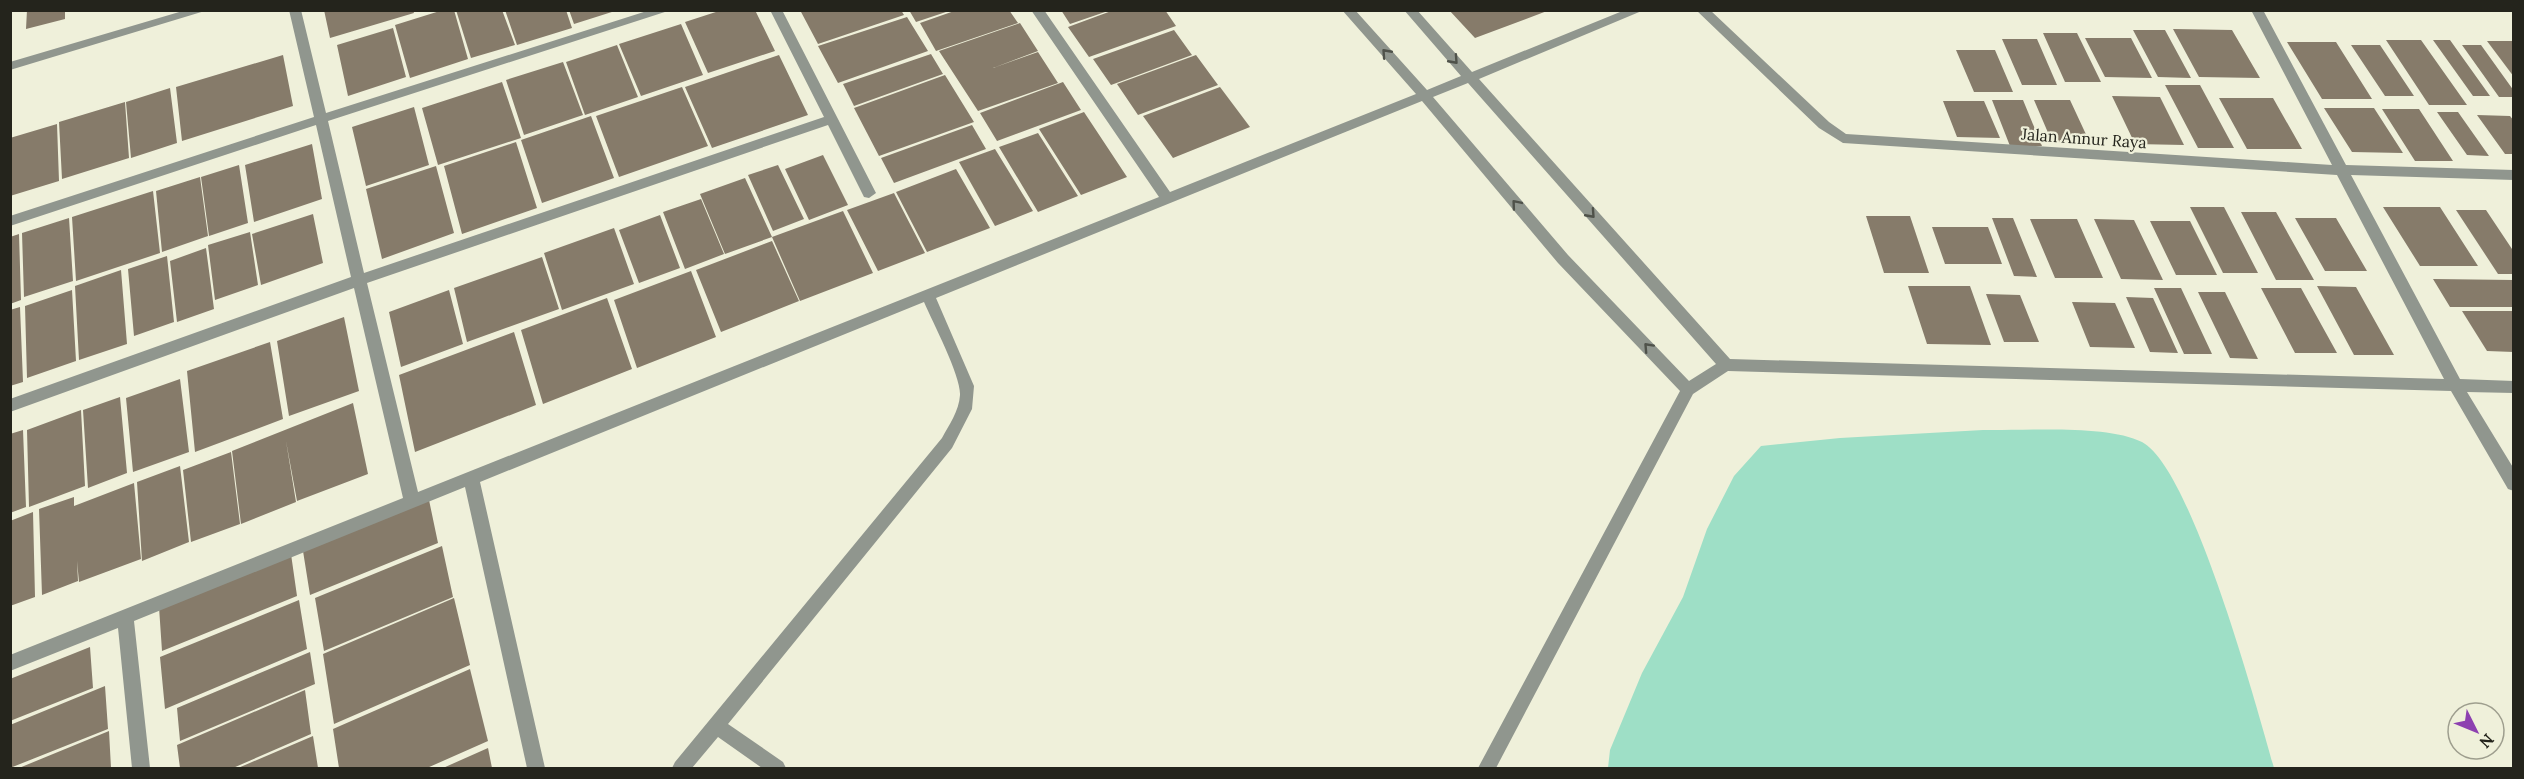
<svg xmlns="http://www.w3.org/2000/svg" width="2524" height="779" font-family="Lora,serif">
  <style>
    .water { fill: #9edfc6 }
    .building { fill: #867b6a }
    .lines { fill: none; stroke-linecap: round; stroke-linejoin: round }
    .minor { fill: #90968e; fill-rule: evenodd }
    .oneway { stroke: #4f524a }
    .labels { text-anchor: middle; stroke-width: 4.5; stroke-linejoin: round; paint-order: stroke }
    .street-label { font-size: 16px; fill: #24241c; stroke: #eff0da }
  </style>
  <rect width="100%" height="100%" fill="#eff0da"/>
  <path class="water" d="M1983,430C2024,431 2106,424 2142,442C2192,468 2257,708 2274,768H1608L1610,750L1642,673L1683,597L1707,529L1734,476L1761,446L1840,438Z"/>
  <path class="building" d="M27,10H65V19L26,29Z
    M324,10H413L414,13L330,38Z
    M443,10H454L468,59L410,78L395,25Z
    M456,10H502L515,45L471,58Z
    M505,10H566L572,28L517,45Z
    M569,10H615V11L574,24Z
    M722,10H755L775,51L708,73L685,22Z
    M800,10H901L904,15L818,44Z
    M909,10H949V11L916,22Z
    M957,10H1009L1018,23L936,51L920,23Z
    M1061,10H1108V11L1070,24Z
    M1114,10H1165L1176,26L1089,57L1068,27Z
    M1449,10H1547V11L1475,38Z
    M907,17L928,51L838,83L818,46Z
    M1020,23L1038,51L993,68L1038,52L1058,83L978,111L939,51Z
    M681,24L703,75L641,96L619,44Z
    M393,28L406,77L348,96L337,45Z
    M2173,29L2232,30L2260,78L2199,77Z
    M1174,30L1192,55L1111,85L1093,59Z
    M2133,30H2165L2191,78L2158,77Z
    M2043,33H2077L2101,82H2065Z
    M2085,38H2131L2152,78L2105,77Z
    M2002,39H2037L2057,85H2022Z
    M2386,40H2421L2467,105H2429Z
    M2433,40H2450L2490,96H2473Z
    M2487,41H2514V77Z
    M2287,42H2336L2372,99H2322Z
    M617,45L638,97L585,115L566,62Z
    M2351,45H2380L2414,96H2385Z
    M2462,45H2481L2514,91V97H2499Z
    M1956,50H1995L2013,92H1974Z
    M931,54L943,74L854,106L843,84Z
    M283,55L293,106L182,141L176,87Z
    M779,55L808,115L712,148L685,87Z
    M1196,55L1218,85L1138,115L1117,84Z
    M563,62L583,115L524,135L506,80Z
    M945,75L974,122L879,156L854,108Z
    M502,82L521,138L438,165L422,108Z
    M1063,82L1081,110L997,141L980,113Z
    M2165,85H2200L2234,148H2198Z
    M682,87L708,146L619,177L596,116Z
    M1220,87L1250,127L1173,158L1143,116Z
    M170,88L177,143L131,158L126,102Z
    M2112,96L2160,97L2184,145L2135,144Z
    M2219,98H2273L2302,149H2247Z
    M1992,100H2023L2042,146H2010Z
    M2034,100H2070L2090,143L2052,142Z
    M1943,101H1984L2000,138L1957,137Z
    M125,102L129,158L62,179L59,122Z
    M414,107L429,165L366,186L352,127Z
    M2324,108H2374L2403,153L2352,152Z
    M2382,109H2419L2453,161H2415Z
    M1084,112L1127,177L1081,195L1039,129Z
    M2437,112H2458L2489,156L2467,155Z
    M2477,115L2510,116L2514,121V154H2505Z
    M591,116L614,178L542,203L521,140Z
    M57,124L59,181L10,196V138Z
    M972,125L986,149L894,183L881,158Z
    M1038,133L1078,196L1038,212L999,147Z
    M516,142L537,208L462,234L444,166Z
    M312,144L322,199L254,222L245,165Z
    M995,149L1033,211L995,226L959,162Z
    M823,155L848,205L809,220L785,169Z
    M239,165L248,223L209,236L201,177Z
    M778,165L804,219L773,231L748,175Z
    M436,166L454,233L382,259L366,189Z
    M956,169L990,228L927,252L896,192Z
    M200,177L208,236L162,252L156,191Z
    M745,178L772,237L725,254L700,194Z
    M153,191L160,253L76,281L72,217Z
    M894,193L925,253L878,271L847,210Z
    M701,199L724,254L685,269L663,212Z
    M2190,207H2224L2258,273H2223Z
    M2383,207H2440L2478,266H2420Z
    M2456,210H2486L2514,252V274H2498Z
    M843,211L873,273L800,301L772,237Z
    M2241,212H2276L2314,280H2276Z
    M313,214L323,263L261,285L252,234Z
    M660,215L680,268L639,283L619,230Z
    M1866,216H1910L1929,273H1884Z
    M69,218L73,281L24,297L22,233Z
    M1992,218H2013L2037,277L2014,276Z
    M2295,218H2336L2367,271H2325Z
    M2030,219H2077L2103,278H2055Z
    M2094,219L2134,220L2163,280L2121,279Z
    M2150,221H2190L2217,275H2176Z
    M1932,227H1988L2002,264H1945Z
    M614,228L634,284L562,310L544,253Z
    M250,232L258,285L215,300L208,245Z
    M19,234L21,300L10,304V237Z
    M772,241L799,301L721,332L696,270Z
    M206,248L214,309L177,322L170,261Z
    M167,256L174,322L134,336L128,269Z
    M542,257L559,309L467,342L454,288Z
    M121,270L127,344L79,360L75,286Z
    M691,271L716,337L637,368L614,300Z
    M2433,279L2514,280V307H2450Z
    M1908,286H1970L1991,345L1927,344Z
    M2317,286L2356,287L2394,355H2354Z
    M2154,288H2181L2212,354H2184Z
    M2261,288H2301L2337,353H2295Z
    M72,290L76,361L27,378L25,306Z
    M449,290L463,344L401,367L389,312Z
    M2198,292H2225L2258,359L2230,358Z
    M1986,294L2020,295L2039,342H2004Z
    M2126,297L2153,298L2178,353L2150,352Z
    M607,298L632,369L543,404L521,330Z
    M2072,302L2115,303L2135,348L2090,347Z
    M20,307L23,382L10,386V310Z
    M2462,311H2514V352L2487,351Z
    M344,317L359,391L289,416L277,341Z
    M514,332L536,405L415,452L399,375Z
    M270,342L283,419L195,452L187,371Z
    M180,379L189,452L133,472L126,398Z
    M120,397L127,473L88,488L83,410Z
    M353,403L368,474L297,501L286,441L296,502L241,524L232,451Z
    M81,410L85,486L29,507L27,430Z
    M23,430L26,507L10,513V434Z
    M231,452L240,524L191,542L183,470Z
    M180,466L189,542L142,561L137,482Z
    M134,483L141,559L79,582L77,561L78,581L42,595L39,509L74,497V506Z
    M429,500L438,543L310,595L303,551Z
    M33,512L35,597L10,606V521Z
    M442,546L453,597L324,651L315,598Z
    M291,554L297,596L162,651L159,607Z
    M454,598L470,665L334,724L323,654Z
    M299,600L307,649L165,709L160,657Z
    M90,647L93,688L10,721V679Z
    M310,652L315,684L180,741L177,708Z
    M470,669L488,741L427,768H339L333,729Z
    M105,686L108,729L10,768V725Z
    M305,690L311,734L233,768H180L177,745Z
    M109,731L111,768H19Z
    M313,736L318,768H238Z
    M488,748L492,768H443Z"/>
  <g class="lines">
    <path class="minor" d="M186,10H208L10,70V62Z
      M289,10H301L326,113L650,10H671L328,121L364,273L824,117L770,10H782L876,193L869,198L864,197L828,125L367,283L418,492L1159,197L1031,10H1044L1170,192L1416,94L1342,10H1355L1427,90L1461,76L1404,10H1417L1472,72L1625,10H1644L1479,79L1730,359L2444,379L2337,175L1843,143L1819,128L1696,10H1710L1829,122L1846,134L2332,165L2251,10H2263L2346,165L2514,170V180L2351,175L2460,379L2514,381V393L2467,392L2514,469V491L2508,489L2451,391L1728,371L1693,394L1496,768H1478L1680,391L1558,263L1422,101L936,298L974,386L972,409L952,448L728,724L783,762L786,768H762L718,737L692,768H672L675,762L942,438C949,425 959,411 960,395C961,376 933,323 924,302L480,482L545,768H527L465,487L134,621L150,768H132L118,628L10,671V655L403,498L354,288L10,412V399L351,277L316,125L10,226V216L314,117ZM1468,83L1716,364L1689,381L1568,255L1433,97Z"/>
  </g>
  <defs><path id="oneway-chevron" d="M-2-3.5L2.5 0L-2 3.5" fill="none" stroke-width="1.6" stroke-linecap="round" stroke-linejoin="round" transform="scale(1.5)"/></defs>
  <g class="oneway">
    <use href="#oneway-chevron" transform="translate(1386 53) rotate(-132)"/>
    <use href="#oneway-chevron" transform="translate(1454 60) rotate(48)"/>
    <use href="#oneway-chevron" transform="translate(1516 204) rotate(-130)"/>
    <use href="#oneway-chevron" transform="translate(1591 214) rotate(48)"/>
    <use href="#oneway-chevron" transform="translate(1648 347) rotate(-133)"/>
  </g>
  <g class="labels">
    <g class="street-label">
      <text transform="translate(2084 138) rotate(4)" y="6">Jalan Annur Raya</text>
    </g>
  </g>
  <rect width="2524" height="779" fill="none" stroke="#24241c" stroke-width="24"/>
  <g transform="translate(2476 731) rotate(133)"><circle r="28" fill="#eff0da" stroke="#9e9e8e" stroke-width="1.5"/>
  <path d="M0-4.5L10 22L0 15L-10 22Z" fill="#8d40b0"/>
  <text y="-9" font-size="16" font-weight="bold" text-anchor="middle" fill="#24241c">N</text>
  </g>
</svg>
